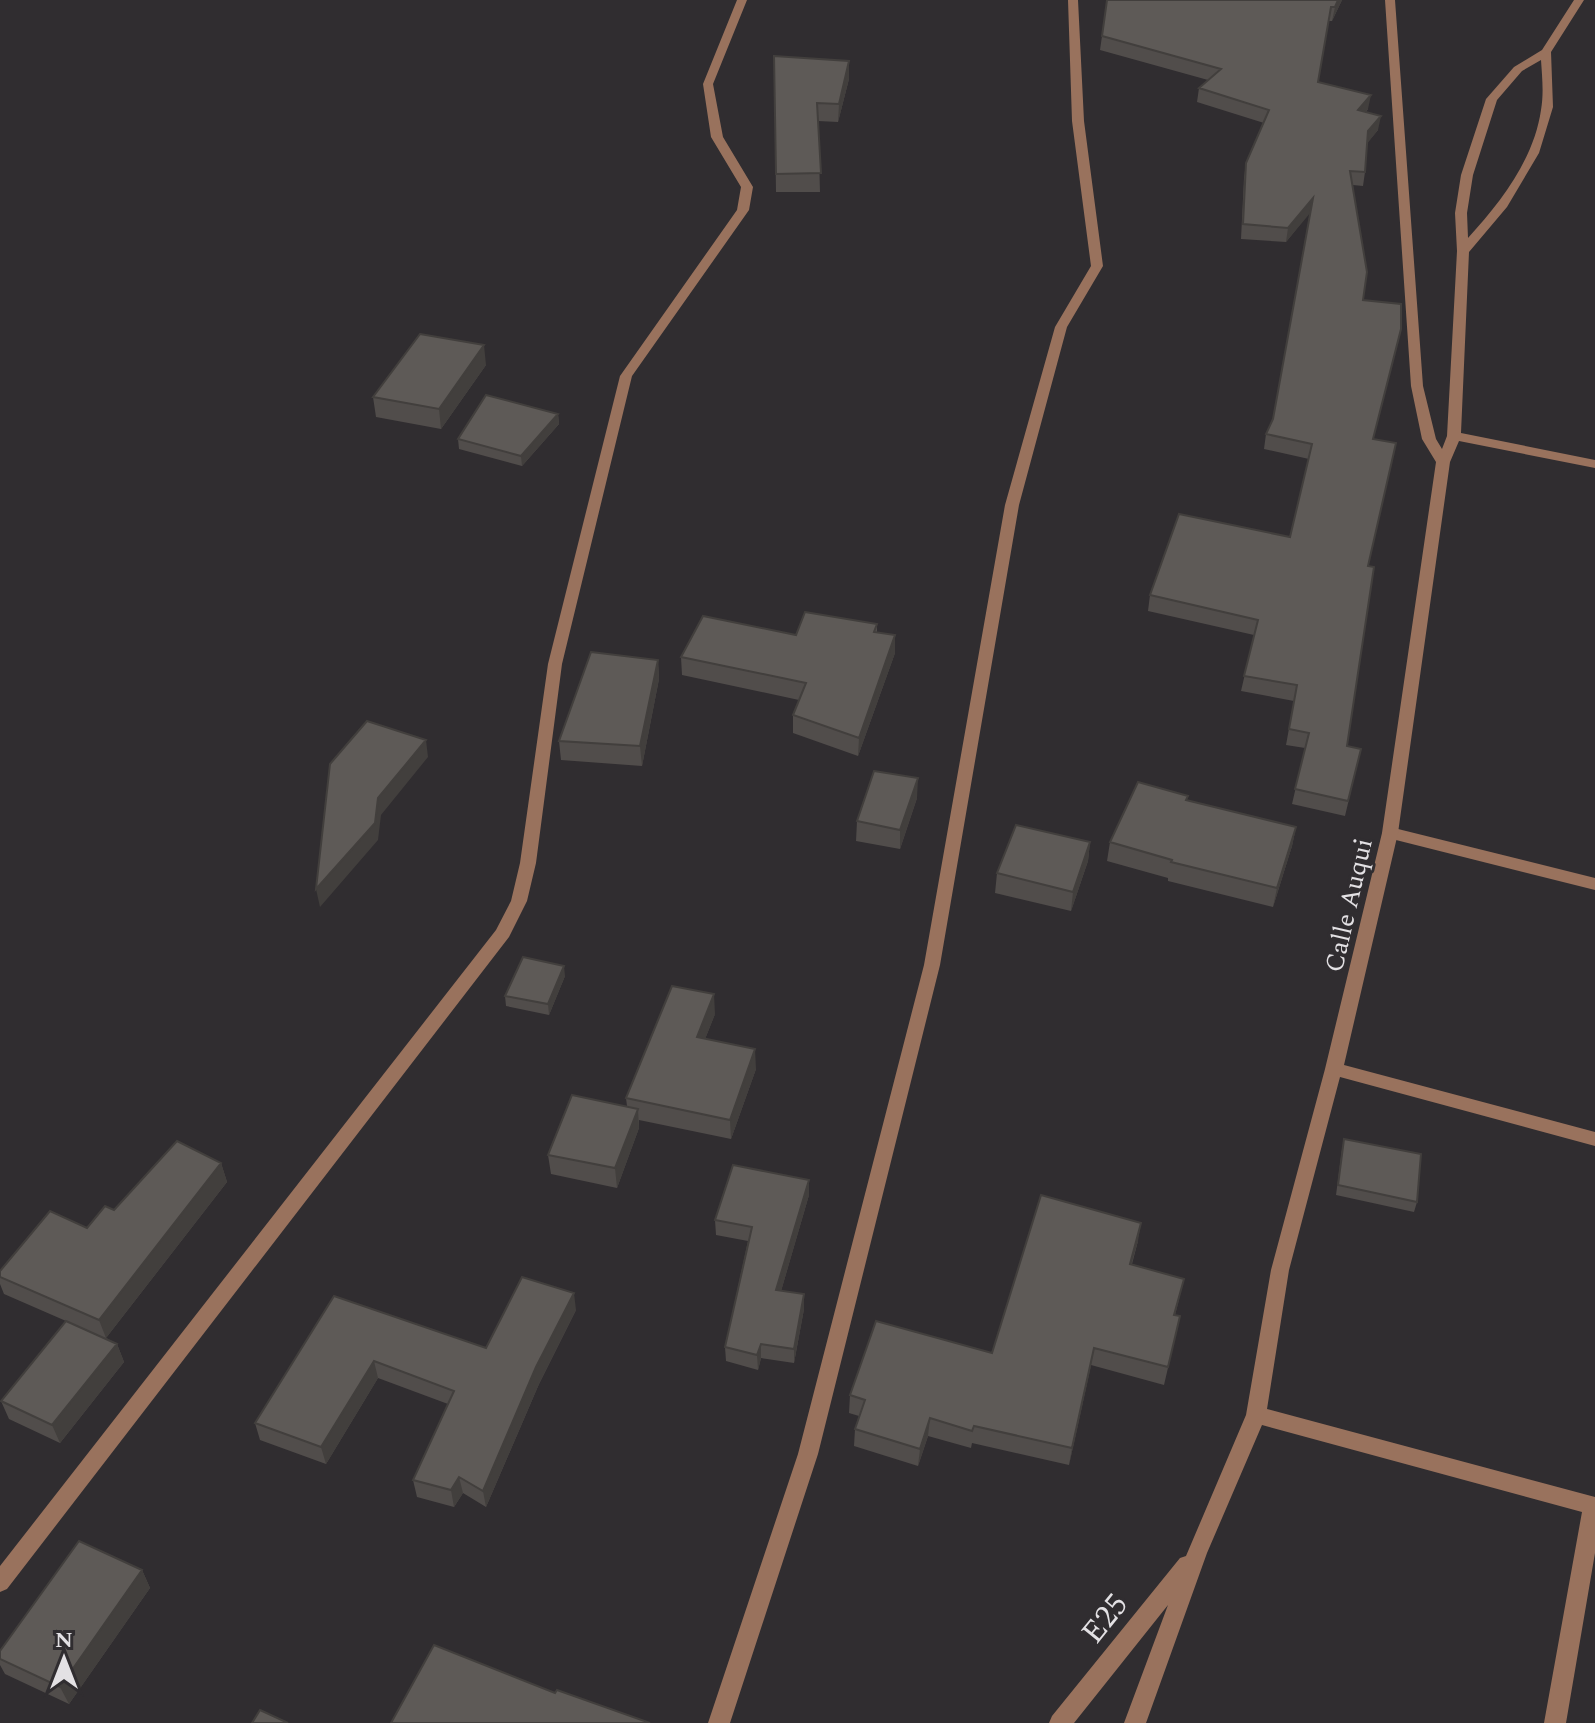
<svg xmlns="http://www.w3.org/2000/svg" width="1595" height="1723" font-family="Spectral,serif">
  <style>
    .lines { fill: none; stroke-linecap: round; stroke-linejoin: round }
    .lane { fill: #99725d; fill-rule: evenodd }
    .street { fill: #99725d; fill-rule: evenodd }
    .wall { fill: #514d4b }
    .shaded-wall { fill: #423f3d }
    .building { fill: #5e5a57; stroke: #423f3d; stroke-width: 2 }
    .labels { text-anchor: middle; stroke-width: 6; stroke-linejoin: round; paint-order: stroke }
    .street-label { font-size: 26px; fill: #e3e1e4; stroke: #302d30 }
    .near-street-label { font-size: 32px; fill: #e3e1e4; stroke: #302d30 }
  </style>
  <rect width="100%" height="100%" fill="#302d30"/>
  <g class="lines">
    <path class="lane" d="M1390,827L1595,878V890L1384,837L1382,833Z"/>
    <path class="street" d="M737,0H747L713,84L723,137L753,187L749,210L632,376L562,664L536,863L527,901L509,937L7,1589L0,1592V1566L496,930L511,901L520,863L548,664L620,376L737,210L741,187L711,137L703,84Z
      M1068,0H1078L1084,121L1103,266L1067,327L1019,505L940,965L818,1454L730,1723H708L798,1454L924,965L1005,505L1055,327L1091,266L1072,121Z
      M1385,0H1395L1423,386L1436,439L1442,449L1447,436L1457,251L1455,213L1461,175L1486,99L1514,67L1542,50L1574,0H1584L1551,52L1553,107L1539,153L1507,207L1469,252L1461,433L1595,460V468L1459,441L1450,462L1398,833L1344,1065L1595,1132V1146L1340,1077L1289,1270L1267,1409L1595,1497V1553L1566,1723H1544L1582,1512L1262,1425L1207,1553L1146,1723H1124L1168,1605L1074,1723H1049L1052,1716L1180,1558L1186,1556L1246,1415L1271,1270L1325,1069L1382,833L1436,462L1422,439L1411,386ZM1541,60C1542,76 1544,93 1541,110C1534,159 1501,202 1468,238L1467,213L1473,175L1497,100L1522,71Z"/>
  </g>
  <path class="wall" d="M1342,0L1332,21H1328L1318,82L1368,109L1366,112L1378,130L1367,143L1365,172L1363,186L1353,185L1374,439L1368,567L1347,746L1361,749L1345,816L1292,804L1305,748L1286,745L1294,701L1241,691L1254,635L1148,611L1150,595L1290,537L1309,459L1264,449L1266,434L1273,419L1310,212L1286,242L1241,239L1244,178L1246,163L1264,123L1197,102L1199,88L1208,80L1100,50L1102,36Z
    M774,56L849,61V79L838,122L818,121L820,192H776Z
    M486,365L441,429L376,417L373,397Z
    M558,414L559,424L522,466L459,449L458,439Z
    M877,624V632L895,653L858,756L793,733V715L799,700L682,675L681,657L796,635Z
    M658,660L659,679L642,766L561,760L559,741Z
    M917,798L900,849L856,841L857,821Z
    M1296,827L1292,846L1273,907L1168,881V878L1107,861L1110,842Z
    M1090,842L1088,861L1071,911L995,893L997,873Z
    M565,976L549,1015L506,1006L505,996Z
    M715,1014L705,1039L756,1069L731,1139L639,1120V1128L617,1188L551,1174L548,1155L627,1106L626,1098Z
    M1344,1139L1417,1202L1414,1212L1336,1195L1342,1149Z
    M221,1163L227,1182L106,1338L117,1344L124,1362L60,1443L9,1419L1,1401L66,1321L4,1294L0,1284V1271L87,1228L114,1210Z
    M809,1195L781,1291L804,1309L794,1363L761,1358L758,1370L726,1361L725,1347L748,1241L716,1235L715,1220Z
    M1138,1241L1132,1264L1184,1279L1175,1315L1180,1316L1164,1385L1091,1365L1069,1465L972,1443L971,1448L928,1436L918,1466L854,1446L855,1429L859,1416L849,1413L850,1395L992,1353Z
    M334,1296L486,1348L576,1310L539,1384L486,1507L463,1493L454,1507L417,1497L413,1480L448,1404L378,1378L326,1464L260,1440L255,1423Z
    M142,1570L150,1588L69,1704L5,1674L0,1665V1651Z"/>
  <path class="shaded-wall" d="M1338,0H1342L1332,21L1335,7Z
    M849,61V79L838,122L839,104Z
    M1371,95L1368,109L1356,124L1358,110Z
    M1381,116L1378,130L1366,145L1368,131Z
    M1313,198L1311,212L1286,242L1288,228Z
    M484,345L486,365L441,429L439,409Z
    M558,414L559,424L522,466L521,456Z
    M895,635V653L858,756L859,738Z
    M658,660L659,679L642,766L640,746Z
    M426,740L428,757L381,815L378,840L320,907L316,889L378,798Z
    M918,778L917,798L900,849V830Z
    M1296,827L1292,846L1273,907L1277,888Z
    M1090,842L1088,861L1071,911L1073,892Z
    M564,966L565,976L549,1015L548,1004Z
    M714,994L715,1014L698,1057L697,1037Z
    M755,1049L756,1069L731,1139L730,1120Z
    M638,1109L639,1128L617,1188L615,1168Z
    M221,1163L227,1182L106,1338L99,1320Z
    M809,1180V1195L777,1305L776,1290Z
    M1141,1223L1138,1241L1126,1282L1130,1264Z
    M574,1293L576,1310L539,1384L486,1507L483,1491L536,1367Z
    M804,1294V1309L794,1363V1349Z
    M117,1344L124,1362L60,1443L52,1425Z
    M761,1344V1358L758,1370L757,1355Z
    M1094,1348L1091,1365L1069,1465L1072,1448Z
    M374,1361L378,1378L326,1464L321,1447Z
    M930,1418L928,1436L918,1466L920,1449Z
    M459,1477L463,1493L454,1507L451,1490Z
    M142,1570L150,1588L69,1704L60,1687Z"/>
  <path class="building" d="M1107,0H1338L1335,7H1331L1318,82L1371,95L1358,110L1381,116L1368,131L1365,172L1350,171L1367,272L1363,300L1401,304V329L1373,439L1396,443L1368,566L1374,567L1347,746L1361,749L1348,801L1295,789L1309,733L1289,729L1297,685L1244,676L1258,620L1150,595L1179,514L1290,537L1312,444L1266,434L1273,419L1313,198L1288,228L1243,224L1246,163L1269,110L1199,88L1221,69L1102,36Z
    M774,56L849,61L839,104L817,103L821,173L776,174Z
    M420,334L484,345L439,409L373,397Z
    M486,395L558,414L521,456L458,439Z
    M805,612L877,624L874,632L895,635L859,738L793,715L806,683L681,657L703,616L796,635Z
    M591,652L658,660L640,746L559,741Z
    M367,721L426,740L378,798L375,823L316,889L330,764Z
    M874,771L918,778L900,830L857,821Z
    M1138,782L1188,796L1186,800L1296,827L1277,888L1171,862L1172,860L1110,842Z
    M1016,825L1090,842L1073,892L997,873Z
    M523,957L564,966L548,1004L505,996Z
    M672,986L714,994L697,1037L755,1049L730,1120L626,1098Z
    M572,1095L638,1109L615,1168L548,1155Z
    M1344,1139L1421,1154L1417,1202L1338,1185Z
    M177,1141L221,1163L99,1320L0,1277V1271L50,1211L87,1228L105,1206L114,1210Z
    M733,1165L809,1180L776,1290L804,1294L794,1349L761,1344L757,1355L725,1347L752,1227L715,1220Z
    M1041,1195L1141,1223L1130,1264L1184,1279L1174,1315L1180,1316L1168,1367L1094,1348L1072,1448L974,1426L972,1431L930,1418L920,1449L855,1429L865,1400L850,1395L876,1321L992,1353Z
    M522,1277L574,1293L536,1367L483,1491L459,1477L451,1490L413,1480L454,1391L374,1361L321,1447L255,1423L334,1296L486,1348Z
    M66,1321L117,1344L52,1425L1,1401Z
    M79,1541L142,1570L60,1687L0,1659V1651Z
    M434,1645L555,1693L557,1690L650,1723H391Z
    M260,1710L288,1723H252Z"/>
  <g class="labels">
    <g class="street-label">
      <text transform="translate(1348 905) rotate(-77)" y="9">Calle Auqui</text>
    </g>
    <g class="near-street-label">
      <text transform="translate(1104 1618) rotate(-51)" y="11">E25</text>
    </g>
  </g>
  <g transform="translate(64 1659)" stroke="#302d30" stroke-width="6" paint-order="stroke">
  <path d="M0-6L14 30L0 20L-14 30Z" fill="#e3e1e4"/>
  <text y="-12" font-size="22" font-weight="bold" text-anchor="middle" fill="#e3e1e4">N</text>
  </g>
</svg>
